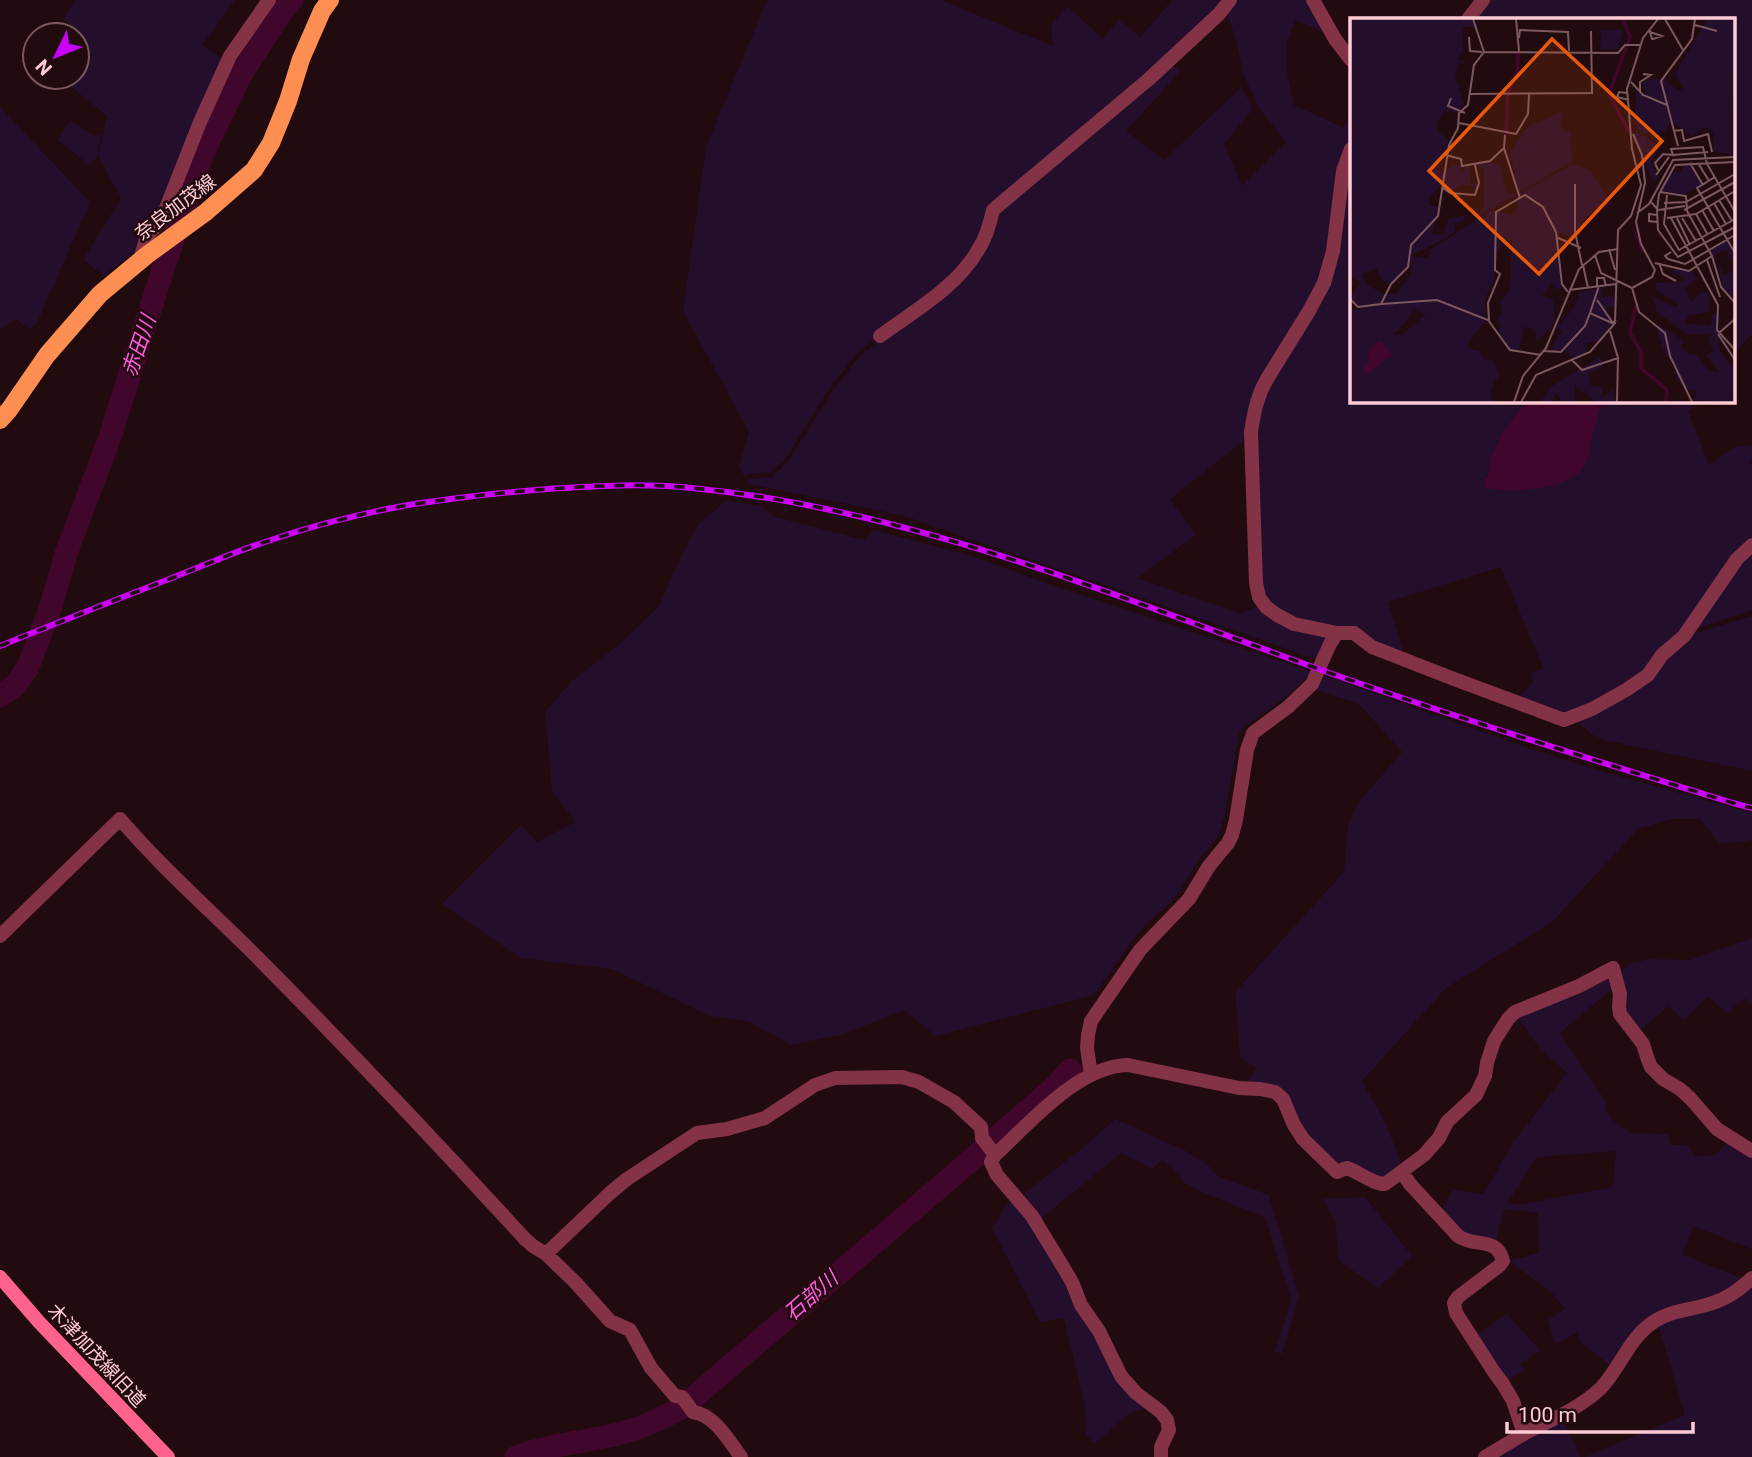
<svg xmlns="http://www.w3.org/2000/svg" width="1752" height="1457" font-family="Roboto,'Noto Sans JP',sans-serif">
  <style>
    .green { fill: #230e2c; fill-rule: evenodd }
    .water { fill: #41062c }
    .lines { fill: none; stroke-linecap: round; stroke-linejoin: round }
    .river { stroke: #41062c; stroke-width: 23 }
    .street { stroke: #843347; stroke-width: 14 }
    .secondary { stroke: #ff638b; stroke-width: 14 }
    .primary { stroke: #ff8e53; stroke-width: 18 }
    .rail-casing { stroke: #ca00f7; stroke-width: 6 }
    .rail { stroke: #220b0e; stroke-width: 3.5; stroke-dasharray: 10; stroke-linecap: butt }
    .labels { text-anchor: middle; stroke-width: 5; stroke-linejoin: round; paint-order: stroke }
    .street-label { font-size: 19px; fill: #ffccd5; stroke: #220b0e }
    .water-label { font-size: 21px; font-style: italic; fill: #ff5ae1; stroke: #220b0e }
    .inset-river { fill: none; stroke: #41062c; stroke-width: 3.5 }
    .inset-road { fill: none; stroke: #7a585e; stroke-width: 2 }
    .view { fill: #e8590c; fill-opacity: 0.15; stroke: #e8590c; stroke-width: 3.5 }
    .inset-edge { fill: none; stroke: #ffccd5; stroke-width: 3.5 }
  </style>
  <rect width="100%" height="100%" fill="#220b0e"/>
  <path class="green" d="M75,0H235L202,45L228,62L156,235L104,276L83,260L121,198L98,156L107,116L64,81L66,77H77V50L83,34L63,19Z
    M767,0H941L1053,46L1051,25L1067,6L1103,39L1119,20L1141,37L1172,0H1220L1223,3L1190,35L990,207L972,258L856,355L831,386L784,461L770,473L749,474L745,477L739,467L749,432L683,311L706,147Z
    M1233,0H1309L1328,34L1296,20L1287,41V73L1294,105L1344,128L1351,109V141L1348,144L1322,275L1305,309L1247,438L1170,499L1196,535L1137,578L1240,613L1259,606L1327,638L1318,660L1131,594L901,515L749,484L747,481L750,479L772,477L787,463L834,389L859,357L882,338L948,288L994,214L1172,64L1180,72L1126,131L1164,160L1242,87L1253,109L1224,144L1242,186L1286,142L1259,108L1244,76L1236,40L1226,10Z
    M1488,0H1752V334L1733,354V19H1473Z
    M0,107L90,202L38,321L30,330L15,319L0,330Z
    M70,120L94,136L101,134L97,157L89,165L58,140Z
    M1351,156V401H1526C1513,418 1501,434 1493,453C1489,461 1491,471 1485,479L1484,486L1595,423L1603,401H1700L1688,411L1709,465L1735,447L1752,445V457L1750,464H1752V540L1684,631L1645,672L1564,717L1516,699L1533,683L1531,674L1543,668L1501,567L1388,602L1404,655L1306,622L1280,611L1272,604L1263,590L1257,410L1328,283Z
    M726,501L762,506L772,516L864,540L874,530L968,555L1052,585L1313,672L1283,699L1244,727L1239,734L1224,818L1218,837L1199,859L1179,892L1169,904L1146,924L1131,942L1094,995L936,1036L904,1010L844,1034L791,1045L748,1021L710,1016L612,969L521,958L442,904L521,825L537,842L575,822L552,790L545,712L572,681L621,643L659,606L686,546L699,523Z
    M1752,550V610L1693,630Z
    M1752,616V771L1604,740L1591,734L1575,719L1593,712L1690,635Z
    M1324,675L1525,747L1603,772L1752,813V840L1743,842L1719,843L1700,819H1671L1638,829L1552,922L1446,988L1362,1081C1379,1111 1394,1136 1402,1170L1388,1180L1337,1169L1306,1133L1271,1085L1248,1081L1256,1068L1240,1057L1235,992L1344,872L1348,825L1359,802L1402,752L1359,704L1313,689Z
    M1752,938V1005L1745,998L1727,1013L1708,996L1684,1021L1669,1006L1639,1031L1626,1016L1622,971L1629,964L1649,959L1690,960Z
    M1600,979L1609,980L1613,988L1560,1033L1607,1103L1604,1109L1614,1121L1631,1133L1667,1134L1670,1145H1687L1696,1156L1715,1155L1727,1143L1752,1158V1249L1693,1226L1682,1254L1743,1279L1725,1292L1669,1308L1610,1365L1580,1342L1577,1333L1555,1344L1548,1320L1565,1309L1550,1291L1509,1261L1539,1253L1538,1213L1504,1209L1496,1244L1473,1240L1440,1213L1453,1190L1484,1194L1511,1145L1567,1073L1540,1049L1516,1015ZM1616,1151L1613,1187L1517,1205L1508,1202L1537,1157Z
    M1115,1119L1186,1151L1210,1167L1213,1172L1222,1178L1269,1195L1299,1296L1282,1354L1275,1352L1291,1299L1265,1217L1204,1193L1183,1182L1181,1176L1162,1160L1152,1169L1121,1153L1038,1221L1020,1197L1086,1145Z
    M1013,1196L1079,1306L1151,1407L1130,1413L1094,1444L1086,1435L1085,1407L1064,1318L1040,1322L992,1228Z
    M1365,1197L1412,1256L1378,1288L1339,1261L1335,1221L1323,1199Z
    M1752,1285V1457H1585L1685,1415L1658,1324Z
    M1507,1314L1540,1350L1521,1364L1525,1370L1506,1381L1474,1337Z
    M1563,1420L1581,1457H1498L1500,1455Z"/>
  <path class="water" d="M1526,401H1603C1599,413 1595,425 1592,438C1590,446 1589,457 1585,465C1575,489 1510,494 1487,488L1484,486L1485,479L1488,476L1491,457L1502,433Z"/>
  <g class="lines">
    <path class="river" d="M0,696L16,685L28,667L51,606L67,551L109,440L163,269L203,153L242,73L280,14L292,0
      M516,1457C553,1443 592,1442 629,1431C647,1426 663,1417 680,1409L963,1167L1057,1085L1070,1070"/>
    <path class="street" d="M1313,0L1335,39L1351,60
      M1468,19L1483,0
      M1351,149L1343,171L1333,251L1324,283L1309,311L1267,379C1257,396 1254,413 1251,432L1256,583L1259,597L1266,607L1277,615L1294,624L1337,633H1354L1372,647L1454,679L1564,720L1592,709L1626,690L1648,675L1662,655L1684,636L1737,559L1752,545
      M140,260L147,236L161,221L200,122L230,56L269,0
      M880,336C914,311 957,287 978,250C986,238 990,224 993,210L1149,79L1219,14L1230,0
      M0,936L120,819C163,869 212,912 258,958C349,1050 438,1144 525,1239L533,1246L546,1254L575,1282L610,1321L630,1330L651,1368L675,1396L682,1397L693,1412C715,1415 729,1441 741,1457
      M1091,1075L1087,1048L1088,1035L1091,1021L1140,950L1189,899L1209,866L1228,843L1232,835L1236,820L1247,750L1253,733L1288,707L1312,684L1330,644L1337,633
      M1402,1172L1410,1184L1458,1236C1475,1248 1497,1236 1503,1261L1499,1266L1458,1297L1454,1303L1456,1313L1494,1372L1503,1384L1513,1401L1524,1434
      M546,1254L610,1193L627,1179L697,1133L727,1129L765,1118L815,1085L835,1078L902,1077L919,1082L954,1102L981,1127L982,1138L995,1155
      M1161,1457V1447L1169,1430L1167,1420L1161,1412L1136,1393L1121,1376L1099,1331L1081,1305L1072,1282L1057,1257L1032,1216L997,1175L991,1162L995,1155C1030,1123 1078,1066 1128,1065L1239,1088L1260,1089L1275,1092L1283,1099L1294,1125L1303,1139L1337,1172L1347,1168C1359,1172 1373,1184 1385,1184L1424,1155L1439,1138L1447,1122L1476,1095L1485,1076L1487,1063L1494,1041L1508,1019L1515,1012L1579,986L1613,968L1620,994L1619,1006L1620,1014L1643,1044L1648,1060L1651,1067L1663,1079L1680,1089L1690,1098L1717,1129L1752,1151
      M1485,1457C1499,1449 1513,1440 1527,1432C1553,1419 1580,1408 1601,1388C1621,1367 1629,1337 1655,1321C1670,1311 1689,1310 1706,1305C1725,1300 1738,1291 1752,1278"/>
    <path class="secondary" d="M0,1277L39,1322L168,1457"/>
    <path class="primary" d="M0,420L9,410L47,355L100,294L147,255L206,212L254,170L271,143L288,101L301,59L322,11L330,0"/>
    <g class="rail-casing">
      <path id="rail" d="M0,646C56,623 113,601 169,579C203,566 236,551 271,540C311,526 360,514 403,506C450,498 499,493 547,489C595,486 644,483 692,488C919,510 1131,603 1344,678C1473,723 1603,763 1733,803L1752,808"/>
    </g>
    <use href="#rail" class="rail"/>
  </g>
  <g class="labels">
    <g class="street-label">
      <text transform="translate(175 207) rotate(-37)" y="7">奈良加茂線</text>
      <text transform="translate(97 1355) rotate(47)" y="7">木津加茂線旧道</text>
    </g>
    <g class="water-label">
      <text transform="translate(139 346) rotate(-71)" y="7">赤田川</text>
      <text transform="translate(811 1296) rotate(-41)" y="7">石部川</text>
    </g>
  </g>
  <g transform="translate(1350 18)">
    <rect width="385" height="385" fill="#220b0e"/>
    <path d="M0,1H123L127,9H113V31L108,40L115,45H108L105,60L114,84L108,95L94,92L87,105V113L98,121L95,141L90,140L87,151L95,155L101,146L111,148L112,154L119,147L121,166H129L124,176V168L112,167L100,174L93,168L99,162L93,165L80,179L79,187L89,188L82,216L93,217L98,201L114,197L115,202L104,206L106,213L89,224L60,238L78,240L81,234L75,235L143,192L164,197L169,186L164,183L169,176L223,146L241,153L261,187L235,199L223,223L213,214L208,216L212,269L206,272L201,266L192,278L203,281L205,305L187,323L185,311L174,309L168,335L159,331L149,312L151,305L147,304L152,294L150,284L159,274L162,222L157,220L147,235L144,262L135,281L136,303L117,326L118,330L130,333L134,341L144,343L149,357L141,371L142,384H0V291L12,292L0,280L11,264L0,259ZM58,247L62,256L47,275L35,277L16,266L12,256L27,250L30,260L40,266ZM65,292L76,296L52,317H44ZM357,1H385L382,136L363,133L364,117L359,111L353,110L342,119L321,103L314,114L291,116L285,103L286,75L297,77L291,64L311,60L330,73L334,69L325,57ZM251,12H273L268,31H250ZM213,93L210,108L220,114L223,143L169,175L160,136L177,109ZM287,111L289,118H298L296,123L302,122L309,132L301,143L308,161L303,164L284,118ZM130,142L150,147L157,176H168L125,200L134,189V150L126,148ZM334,145H340L352,167L336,176L311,173L319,154H331ZM376,223L385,236V275L381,278L372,269L368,243L360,233ZM377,232L385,253L373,256L365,236ZM326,251L342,253L348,260L334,270L341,283L355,273L360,276L359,293L338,298L335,306L361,307L362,296L367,295L370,332L379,345L385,346L383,384L344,382L347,372H337L327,361L324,346L314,334L305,305L333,322L331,329L340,337L346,336L358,353L370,354L356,337L363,333L358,320L362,316H337L307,294L302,278L327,290L328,285L306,272V265L334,264V259L322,255ZM262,268L251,271L253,279L266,278L265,289L255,290L262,304L248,324L236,325V335L223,340L214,332L201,334L208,316H212V311L205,310L223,291L229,274ZM250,339L254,347L238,356L241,368L252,369V380L263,371L265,384H247L225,368V384L211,382L205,374L203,384H190L202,368Z" fill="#230e2c" fill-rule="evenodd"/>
    <path d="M31,322L42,337L15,358L12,348L18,345L19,330Z" fill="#41062c"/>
    <path class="inset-river" d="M273,1L280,19L259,76L279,114M156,117L158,75L167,55L168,34M286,213L293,234M286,287L280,314L291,335V350L317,372L316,384"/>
    <path class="inset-road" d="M123,1L134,34M166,1L169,33M315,1L333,32M345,7L367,13M300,12V14L302,21H303L312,18L300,14M119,19L120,33L132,34M169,20L170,12L218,14L219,33M134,34L268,35L275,27H290M281,64L293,77L317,87M290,74V64L301,57L293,56M277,75L269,74L267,79L279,82M120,76L242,75L241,13M101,80L98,88L115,95M109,105L166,116L178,96L179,76M323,113L332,112L334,123L358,116L362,134M155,117L154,130L170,180M328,128L311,63L342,21L345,1M96,137L111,141L112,148L140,143L154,130M323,137L358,134M385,144L325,147L309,176L307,192L308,212L328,239L385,209M340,145L353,167M348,145L359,163M308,152L305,145L313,136L323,137L321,131L353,129L357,146L385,194M306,157L319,139M365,159L347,170L385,235M225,166V214L232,247M92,169L100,175L125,177L129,165L125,147M310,174L336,178L337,193L362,238L371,269L385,285M317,177L314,206L329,232L385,201M369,182L382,203M301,184L308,192L335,188M314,185L336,184L385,156M364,185L376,206M334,192L385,164M352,192L364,213M287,195L299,186L323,142L385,139M346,196L358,217M317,200L346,196L385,173M321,200L368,287L367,312L385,332M327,200L340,227M332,200L346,223M307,204L299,203V196L307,197M206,219L231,230M259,231L265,252M321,234L315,238L318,241L335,246L385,217M245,237L251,255L282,270M357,242L370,279M305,245L339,253L362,238M309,245L313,256L326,263M233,247L238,270M247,269V260H254L256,268M282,270L302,259L305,252L291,226L286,204L295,165L292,137L283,116M282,270L289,294L315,315L320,338L342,384M219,272L266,266M0,281L8,289L31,286L41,266L58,249L61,227L88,198L99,127L108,110L109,95L118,87L124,47L134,34M247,282L263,305M32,286L87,282L138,302L160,332L191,337M240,295L249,268M139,303L138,285L150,256L145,252L146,194L175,177L193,189L206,214L212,266L218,274M260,313L268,340L267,384M369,315L385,301M368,316L385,342M194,333L211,334L235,308L240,295L262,305L266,302M222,342L232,352L268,340M164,384L173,358L196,330L229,251L249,234L268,231M171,384L186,357L240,334L265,305L268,212L281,198L291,167L282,131L277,71L293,20L308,1"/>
    <path class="view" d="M202,21L312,123L189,256L79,153Z"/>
    <rect width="385" height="385" class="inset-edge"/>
  </g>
  <g transform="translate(56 56) rotate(227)"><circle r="33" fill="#220b0e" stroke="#7a585e" stroke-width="2"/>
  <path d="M0-5L12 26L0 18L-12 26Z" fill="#ca00f7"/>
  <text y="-10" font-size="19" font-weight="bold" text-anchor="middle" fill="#ffccd5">N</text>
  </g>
  <path d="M1507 1422v10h186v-10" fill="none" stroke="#ffccd5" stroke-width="3.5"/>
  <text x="1518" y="1422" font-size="21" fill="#ffccd5" stroke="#220b0e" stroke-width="5" paint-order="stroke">100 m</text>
</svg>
